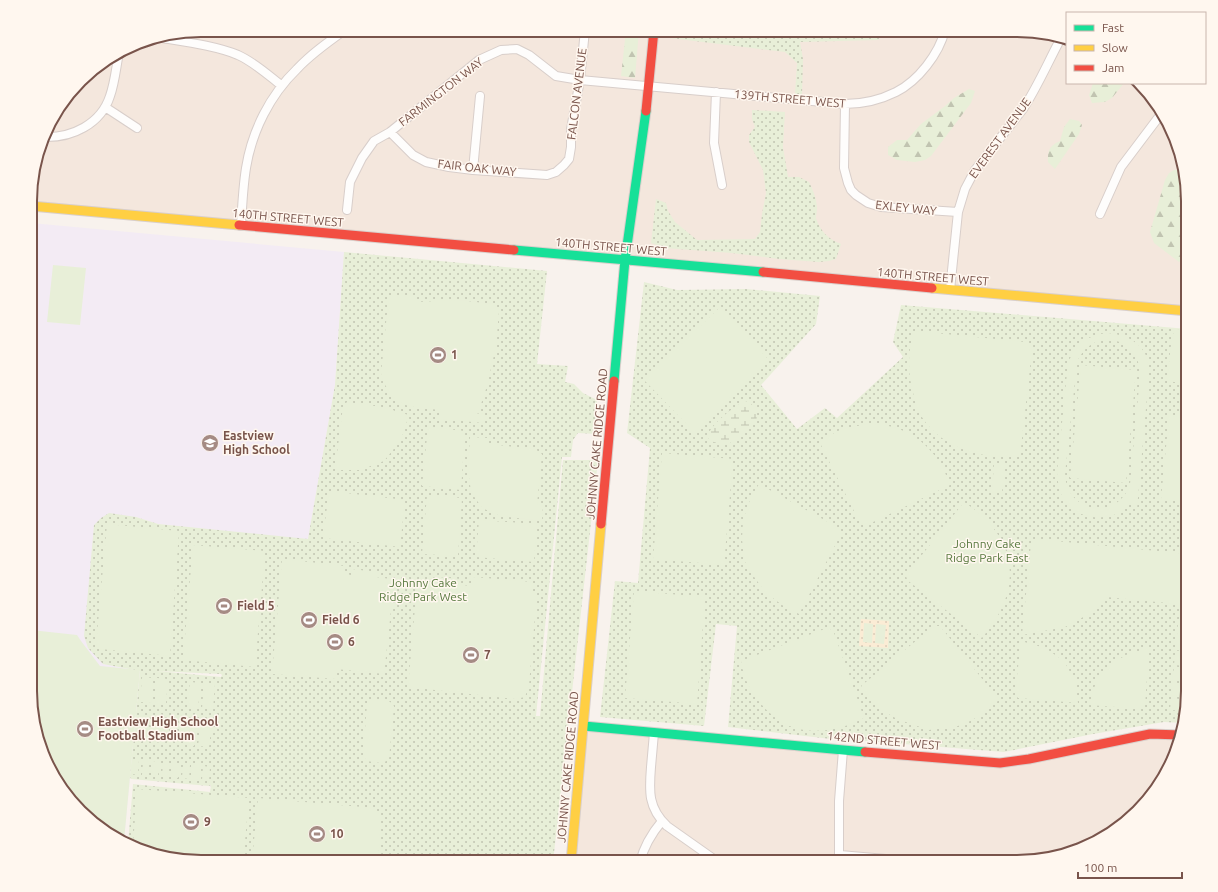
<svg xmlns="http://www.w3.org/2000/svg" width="1218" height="892" font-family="Ubuntu,sans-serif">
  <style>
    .residential { fill: #f4e7dd }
    .education { fill: #f3ebf4 }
    .grass { fill: url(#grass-dots); fill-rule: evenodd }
    .forest { fill: url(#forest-firs) }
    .wetland { fill: url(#wetland-marsh) }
    .sand { fill: url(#sand-dots) }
    .pitch { fill: #e8efd8; fill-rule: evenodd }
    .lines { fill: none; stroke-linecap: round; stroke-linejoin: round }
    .street-casing { stroke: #d8ceca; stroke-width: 10 }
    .fast-casing { stroke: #d9cfcb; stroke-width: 11 }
    .slow-casing { stroke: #d9cfcb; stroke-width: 11 }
    .jam-casing { stroke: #d9cfcb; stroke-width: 11 }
    .street { stroke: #fefdfc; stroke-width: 8 }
    .fast { stroke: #16e098; stroke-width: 9 }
    .slow { stroke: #ffcf43; stroke-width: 9 }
    .jam { stroke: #f24e42; stroke-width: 9 }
    .labels { text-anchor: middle; stroke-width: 3; stroke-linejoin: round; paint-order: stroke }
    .street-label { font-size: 12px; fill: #79544b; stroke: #fff7ef }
    .poi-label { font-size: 12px; font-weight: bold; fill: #79544b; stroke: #fff7ef; text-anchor: start }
    .park-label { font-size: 12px; fill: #58793f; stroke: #fff7ef }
    .rim { fill: none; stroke: #79544b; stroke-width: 2 }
  </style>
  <defs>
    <pattern id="grass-dots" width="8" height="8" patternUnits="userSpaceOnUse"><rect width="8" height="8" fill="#e8efd8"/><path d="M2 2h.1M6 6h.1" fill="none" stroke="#c1c4b1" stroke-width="1.8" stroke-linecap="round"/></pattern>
    <pattern id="forest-firs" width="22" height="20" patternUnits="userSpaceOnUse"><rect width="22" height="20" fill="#e8efd8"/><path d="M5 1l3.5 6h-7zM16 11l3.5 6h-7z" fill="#c1c4b1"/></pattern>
    <pattern id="wetland-marsh" width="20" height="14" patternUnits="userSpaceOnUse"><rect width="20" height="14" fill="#e8efd8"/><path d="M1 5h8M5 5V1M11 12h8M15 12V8" fill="none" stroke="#c1c4b1"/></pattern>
    <pattern id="sand-dots" width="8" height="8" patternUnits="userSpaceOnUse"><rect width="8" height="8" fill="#fbecd5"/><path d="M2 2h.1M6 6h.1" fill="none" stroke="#dbccb8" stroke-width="1.8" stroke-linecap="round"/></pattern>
  </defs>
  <rect width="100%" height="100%" fill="#f8f2ed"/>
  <path class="residential" d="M201,30H1028L1067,39V83H1136L1170,125L1188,190V311L31,206V179L48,125L88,72L136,43Z
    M584,726L1021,760L1150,734L1181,735L1179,746L1153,795L1093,844L1018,862H571Z"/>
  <path class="education" d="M31,223L344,252L335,385L308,540L158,524L136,517L103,664L140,670L124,841L97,827L53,776L31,713Z"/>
  <path class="grass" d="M671,30H886L878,40L800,42L803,59L802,95L795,94L797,63L785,52L670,38Z
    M752,110L785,112L783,147L788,177H799L809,182C813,190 817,199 817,209C817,212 816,215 816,218C820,231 828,239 841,244L836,259L829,261L819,262L779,259L732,253L665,248L651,243L656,199L666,203L668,211L675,222L697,240L755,239L760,232L762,214L766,193L763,170L749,142V135L755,127L752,119Z
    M344,252L547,271L537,364L568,366L565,382L574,384L583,393L597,400V434L578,433L573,440L571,457H562L536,716H540L563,460H598L553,862H190L146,853L128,843L133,784L210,792L211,785L209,786L131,779L130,776L140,671L103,664L88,648L84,636L94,525L101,518L109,513L136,517L158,524L308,539L335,385ZM156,671L221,674L222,675L221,677Z
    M644,282L677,290L746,289L820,296L816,324L761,385L797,429L825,408L837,418L903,357L893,342L901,305L1188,329V702L1183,723L1164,722L1093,734L1004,752L854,740L831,739L728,727L737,626L716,624L704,726L600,717L615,581L638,583L650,448L627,433Z"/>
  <path class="forest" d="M626,30H639L635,78L621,76Z
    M1093,83H1124L1112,98L1105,102L1092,103L1089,95Z
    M969,89L975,91L971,103L931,156L925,160L915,162L897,160L888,155V147L897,140H907L921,124L945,106L954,98Z
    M1070,119L1079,121L1082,125L1079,134L1055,169L1048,162C1048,150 1049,146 1060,141L1064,127Z
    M1174,170H1182L1188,190V250L1185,256L1179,262L1154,243L1150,232L1165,180L1169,173Z"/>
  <path class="wetland" d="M745,401C751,401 758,410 757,417C756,423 750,427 745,431C742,434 739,438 736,440C727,446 714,445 707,437C711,424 733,407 745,401Z"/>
  <path class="sand" d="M861,619L889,621L888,648L859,646Z"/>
  <path class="pitch" d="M53,265L86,268L80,325L47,322Z
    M415,296L416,302L459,300L493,304L499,311L496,346L487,386L478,413L465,412L483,414V423L441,419V410C410,407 392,409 381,374L388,303V297Z
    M720,307L769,360L694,432L644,380Z
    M1177,329L1188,330V384L1167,381L1172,335Z
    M915,331L1025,342L1032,350L1020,456C982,460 938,448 919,412C916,406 914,398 913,392C909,378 908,363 910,349C911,343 913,337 915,331Z
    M1107,333C1123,334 1141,341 1147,358C1148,363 1148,369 1149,374L1137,509L1131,508V503C1125,508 1119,514 1110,516C1091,521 1069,513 1061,494C1058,487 1058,480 1057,473L1068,363C1076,344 1086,336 1107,333ZM1109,339C1130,343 1140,355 1140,376L1130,484C1119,520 1067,515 1065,474L1077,362C1083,348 1094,340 1109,339Z
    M1081,365L1136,370L1126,483L1070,478Z
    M347,402L389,408L397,412L409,415L401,440L384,461L360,470H335L343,406Z
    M1169,416L1188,418V502L1161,499Z
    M866,424C906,422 938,447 950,485L869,524L865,525L860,523L819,441L840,430Z
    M428,427L465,431L461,490L422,486Z
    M470,437L488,438V444L535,449L542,454L537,504L543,505L542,521L500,516L482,508L471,492L468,470Z
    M662,453L733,459L724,565L653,559Z
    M994,464L1005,465L1002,493L992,492Z
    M759,484L839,528L841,534L799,614L782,605L765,592L752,574L744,560L742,539L743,520L751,497Z
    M329,491L405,500L400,547L323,538Z
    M427,495L462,498L458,556L422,554Z
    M964,502C1019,538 1024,589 982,638L907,580L906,575Z
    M479,520L537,524L534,562L476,557Z
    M107,524L179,531L170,656L100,649L96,645Z
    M1035,539L1188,554V605L1106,597L1096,610L1065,627L1022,635L1031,543Z
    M193,545L265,551L255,667L183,660Z
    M282,559L345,566V574L351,575L352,569L376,572V577L391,579L394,583L384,674L336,669L335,679L272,674Z
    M438,577L461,579V585L472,586L473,577L533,582L532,592L537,593L529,685L525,697L515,699L408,687L417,585L422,581L437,583Z
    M634,591L705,597L697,704L625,698Z
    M864,623L873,624L872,643L863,642Z
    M876,624L886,625L884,644L875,643Z
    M1178,624L1188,625V636L1177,635Z
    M934,626H940L999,700L981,715L970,721L958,726L929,730L897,719L882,710L872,700L861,686Z
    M827,628L833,630L864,718C840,731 810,736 785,724C780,722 776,718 772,715C755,700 744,683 741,661Z
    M31,630L77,635L81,641L100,666L140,670L124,841L97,827L53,776L31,713Z
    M1176,639L1188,640V651L1175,650Z
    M1021,641L1045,648L1064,661L1075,681L1078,703L1018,698L1015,694Z
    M1149,648L1145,706L1142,709L1089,705L1096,682L1109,665L1128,654Z
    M1175,654L1188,655V666L1174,665Z
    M1174,668L1188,670V681L1172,680Z
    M142,677L153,678L151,703L140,702Z
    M157,678L168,679L166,704L155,703Z
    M190,682L201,683L198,708L187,706Z
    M204,683L215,684L213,709L202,708Z
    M1172,683L1188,685V696L1171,695Z
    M1171,698L1188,700L1186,711L1170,710Z
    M372,699C379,700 390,698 394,706L389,759C384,765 374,762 367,761L363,756L367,704Z
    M139,715L150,716L147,741L136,740Z
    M154,717L165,718L163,743L152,742Z
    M185,720L196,721L194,746L183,744Z
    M201,721L212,722L209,747L198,746Z
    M133,760H139L138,775L132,774Z
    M143,761H149L148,775H142Z
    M153,761L160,762L158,776H152Z
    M163,762L170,763L168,777H162Z
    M173,763L180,764L178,778L172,777Z
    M183,764L190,765L189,779L182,778Z
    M193,765H200L199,780L192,779Z
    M203,766L210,767L209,781L202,780Z
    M137,789L249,798L243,862C206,862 166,864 133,846Z
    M258,798L374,808L381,817L379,850L377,862H252Z"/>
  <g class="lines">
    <g class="street-casing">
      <path id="street" d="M162,38C186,42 216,46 238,55C254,62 268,75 282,86
        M716,92L714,143L722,185
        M845,104L844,168L848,183L851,190L856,195L868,203L881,207L958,212
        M105,107L137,128
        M390,132L413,155L426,162L449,167L473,170L547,175L556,172L564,165L569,159L571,147V129L580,80L585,30
        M44,137C72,138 101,124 110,96C115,82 116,67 119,53
        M473,170L480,96
        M347,210L350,182L362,158L374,141L390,132L479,60L501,50L517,49L529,55L556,76L580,80L845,104C862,104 880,100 896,92C918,81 939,54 945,30
        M1100,214L1121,167L1161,114
        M241,226C242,207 243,187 246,168C252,131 270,95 297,69C311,54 328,42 345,30
        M950,290L958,212L965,189L975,170L1023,109C1038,86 1048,62 1061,38
        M654,733C653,744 652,756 651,767C649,791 648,808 667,826L718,862
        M840,855L920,862
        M640,862C644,846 652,833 662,821
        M839,862V801L843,750"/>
    </g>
    <g class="fast-casing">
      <path id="fast" d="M514,250L763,272
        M614,381L625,260L646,111
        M584,726L865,752"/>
    </g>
    <g class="slow-casing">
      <path id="slow" d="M31,206L239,225
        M932,288L1188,311
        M571,862L601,524"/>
    </g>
    <g class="jam-casing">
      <path id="jam" d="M646,111L654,30
        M239,225L514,250
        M763,272L932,288
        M601,524L614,381
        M865,752L1000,763L1029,759L1150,734L1181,735"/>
    </g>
    <use href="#street" class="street"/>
    <use href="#fast" class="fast"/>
    <use href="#slow" class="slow"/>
    <use href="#jam" class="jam"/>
  </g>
  <defs>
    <g id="stadium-disc" transform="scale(0.9)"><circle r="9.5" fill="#a58b84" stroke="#fff7ef"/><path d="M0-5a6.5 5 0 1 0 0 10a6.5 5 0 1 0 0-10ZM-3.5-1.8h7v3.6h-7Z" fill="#fff"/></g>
    <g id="school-disc" transform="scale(0.9)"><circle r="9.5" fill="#a58b84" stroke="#fff7ef"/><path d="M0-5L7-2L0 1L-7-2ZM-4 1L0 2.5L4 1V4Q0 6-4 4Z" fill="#fff"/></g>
  </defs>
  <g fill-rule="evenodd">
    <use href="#stadium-disc" x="438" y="355"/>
    <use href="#school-disc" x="210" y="443"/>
    <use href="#stadium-disc" x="224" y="606"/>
    <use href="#stadium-disc" x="309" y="620"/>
    <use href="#stadium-disc" x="335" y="642"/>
    <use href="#stadium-disc" x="471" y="655"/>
    <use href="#stadium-disc" x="85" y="729"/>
    <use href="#stadium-disc" x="191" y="822"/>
    <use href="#stadium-disc" x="317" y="834"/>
  </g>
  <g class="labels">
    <g class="street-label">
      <text transform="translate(441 92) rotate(-38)" y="4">FARMINGTON WAY</text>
      <text transform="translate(577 94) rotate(-83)" y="4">FALCON AVENUE</text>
      <text transform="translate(790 99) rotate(5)" y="4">139TH STREET WEST</text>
      <text transform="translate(1000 138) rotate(-54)" y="4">EVEREST AVENUE</text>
      <text transform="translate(477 168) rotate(6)" y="4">FAIR OAK WAY</text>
      <text transform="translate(906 208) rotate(6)" y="4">EXLEY WAY</text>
      <text transform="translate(288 218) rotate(5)" y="4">140TH STREET WEST</text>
      <text transform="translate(611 247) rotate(5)" y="4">140TH STREET WEST</text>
      <text transform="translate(933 277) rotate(5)" y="4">140TH STREET WEST</text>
      <text transform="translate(597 444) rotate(-85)" y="4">JOHNNY CAKE RIDGE ROAD</text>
      <text transform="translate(884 741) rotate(5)" y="4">142ND STREET WEST</text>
      <text transform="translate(568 767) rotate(-85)" y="4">JOHNNY CAKE RIDGE ROAD</text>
    </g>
    <g class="poi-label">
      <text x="451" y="359">1</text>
      <text x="223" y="440">Eastview<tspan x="223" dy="14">High School</tspan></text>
      <text x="237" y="610">Field 5</text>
      <text x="322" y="624">Field 6</text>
      <text x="348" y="646">6</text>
      <text x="484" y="659">7</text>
      <text x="98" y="726">Eastview High School<tspan x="98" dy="14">Football Stadium</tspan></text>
      <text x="204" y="826">9</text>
      <text x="330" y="838">10</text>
    </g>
    <g class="park-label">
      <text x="987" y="548">Johnny Cake<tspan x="987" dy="14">Ridge Park East</tspan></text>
      <text x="423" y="587">Johnny Cake<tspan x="423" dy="14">Ridge Park West</tspan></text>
    </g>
  </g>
  <path d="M0 0H1218V892H0ZM201 37H1017A164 164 0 0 1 1181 201V691A164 164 0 0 1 1017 855H201A164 164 0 0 1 37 691V201A164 164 0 0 1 201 37Z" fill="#fff7ef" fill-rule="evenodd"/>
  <path class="rim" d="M201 37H1017A164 164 0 0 1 1181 201V691A164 164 0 0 1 1017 855H201A164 164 0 0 1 37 691V201A164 164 0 0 1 201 37Z"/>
  <rect x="1066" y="12" width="140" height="72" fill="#fff7ef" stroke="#c9b6ad"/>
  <rect x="1074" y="25" width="20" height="6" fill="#16e098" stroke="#c9b6ad"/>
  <text x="1102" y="32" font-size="12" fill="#79544b">Fast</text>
  <rect x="1074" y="45" width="20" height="6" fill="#ffcf43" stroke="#c9b6ad"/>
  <text x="1102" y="52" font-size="12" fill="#79544b">Slow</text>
  <rect x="1074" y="65" width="20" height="6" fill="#f24e42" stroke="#c9b6ad"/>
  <text x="1102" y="72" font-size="12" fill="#79544b">Jam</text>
  <path d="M1078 872v6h104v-6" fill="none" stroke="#79544b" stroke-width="2"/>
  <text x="1084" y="872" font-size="12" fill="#79544b" stroke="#fff7ef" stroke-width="3" paint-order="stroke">100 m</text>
</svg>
